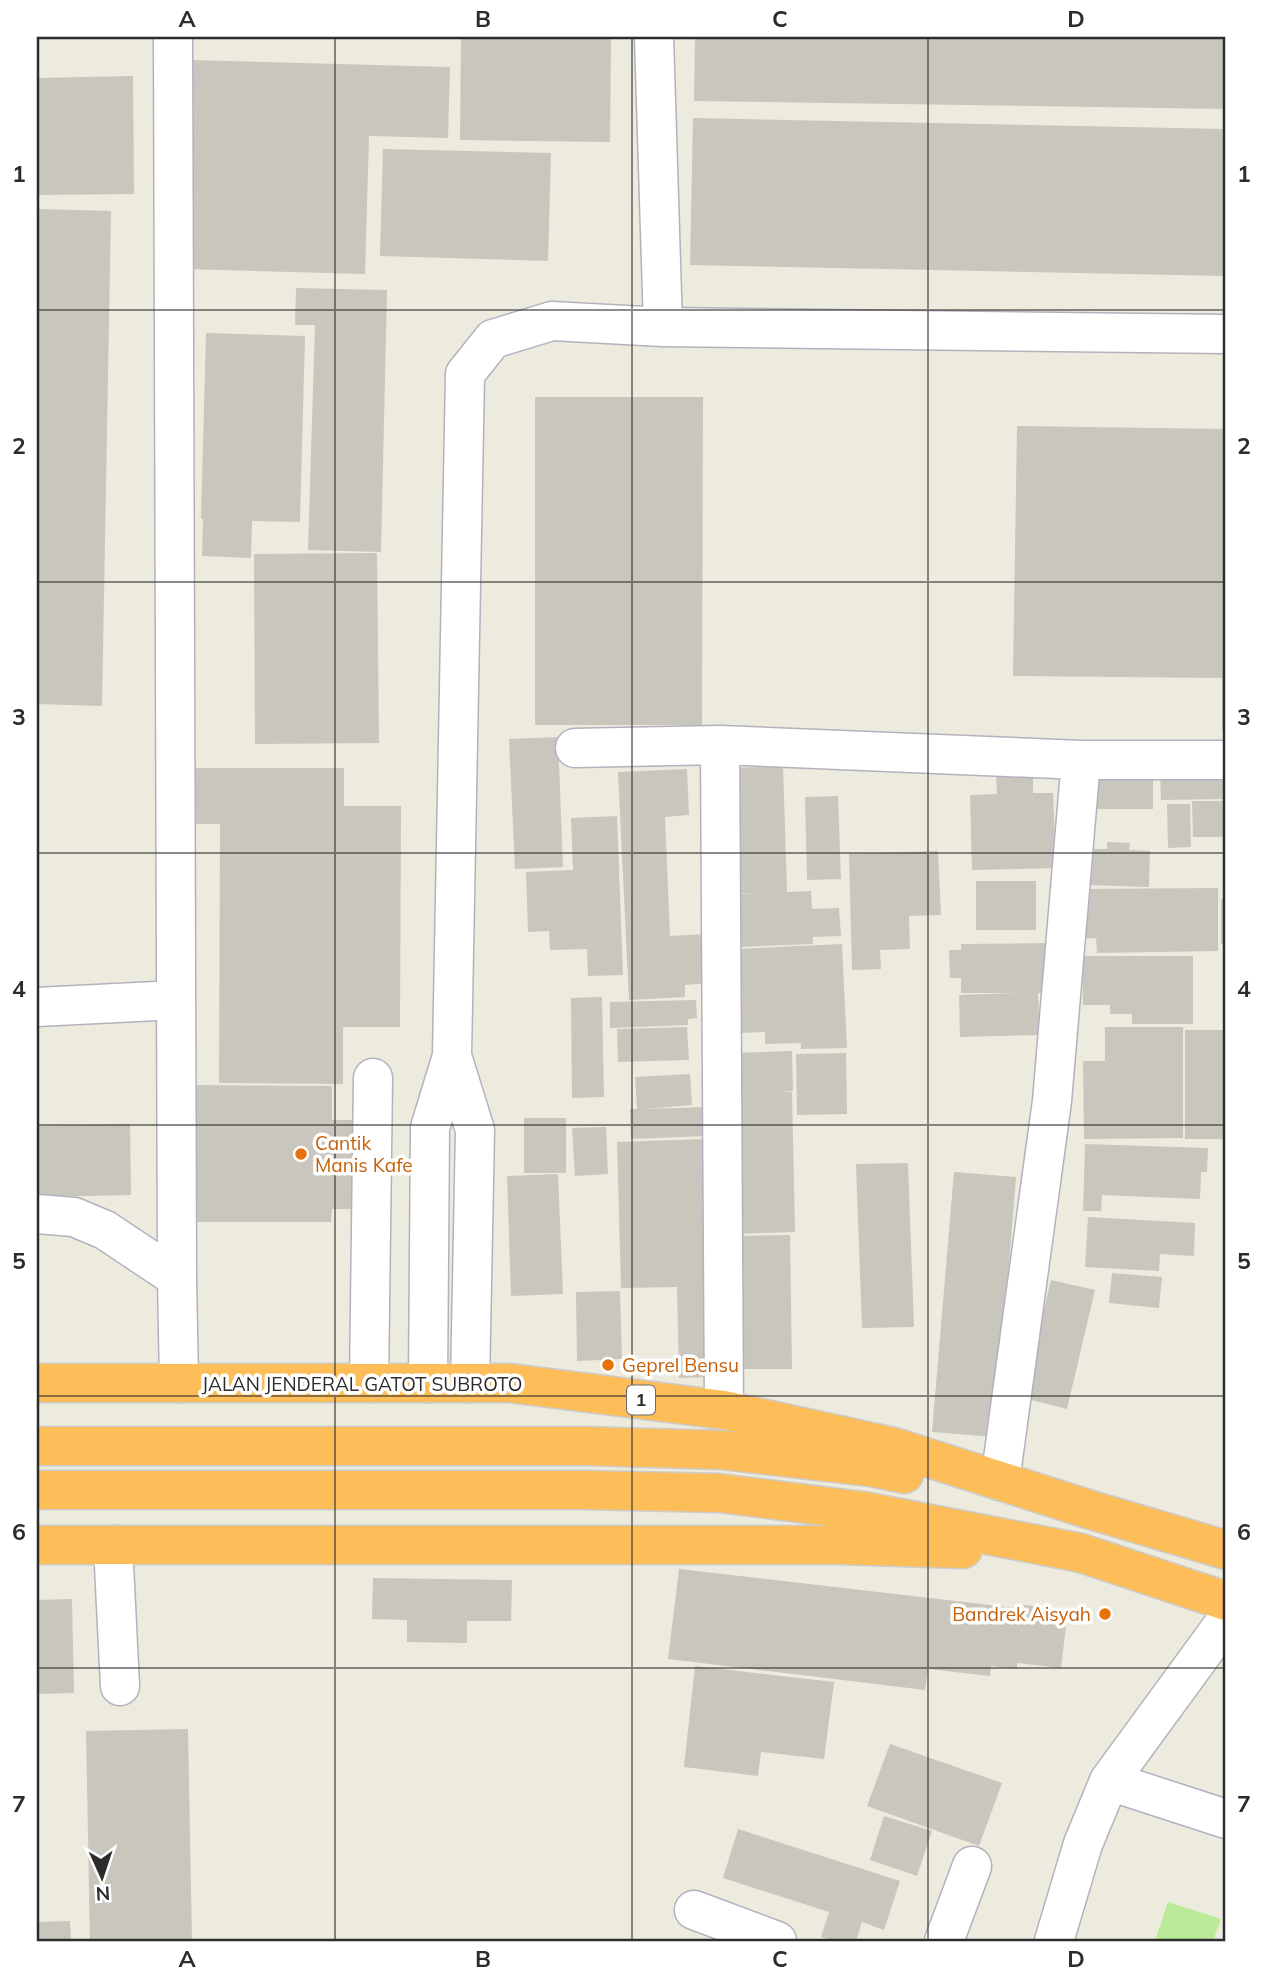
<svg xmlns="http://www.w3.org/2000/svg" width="1263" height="1978" font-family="Mulish,sans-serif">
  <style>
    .pitch { fill: #b8ea97 }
    .building { fill: #c9c6be }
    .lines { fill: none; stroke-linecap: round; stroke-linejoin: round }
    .minor-casing { stroke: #b2b2bf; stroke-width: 41 }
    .highway-casing { stroke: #ccc; stroke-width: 41 }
    .minor { stroke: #fff; stroke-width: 38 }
    .highway { stroke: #fdbe59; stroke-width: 38 }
    .grid { fill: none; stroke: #2c2c2c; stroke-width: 2; stroke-opacity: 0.55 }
    .food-dot { fill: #e8710a; stroke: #fff; stroke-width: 2.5 }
    .labels { text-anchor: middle; stroke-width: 7; stroke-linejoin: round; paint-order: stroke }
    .shield { fill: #fff; stroke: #6b6b6b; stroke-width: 2 }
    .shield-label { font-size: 18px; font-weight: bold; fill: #2c2c2c }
    .food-label { font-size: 19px; fill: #c56008; stroke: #fff; text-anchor: start }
    .street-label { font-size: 19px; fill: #2c2c2c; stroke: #fff }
    .neatline { fill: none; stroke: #2c2c2c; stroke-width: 2.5 }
    .grid-label { font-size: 23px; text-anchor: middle; font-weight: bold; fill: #2c2c2c }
  </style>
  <rect width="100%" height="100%" fill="#edeade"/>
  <path class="pitch" d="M1168,1902L1221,1919L1213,1941H1155Z"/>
  <path class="building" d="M461,37H611L610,142L460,140Z
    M695,37H1226V109L694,101Z
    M189,60L450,67L448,138L369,136L365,274L183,269Z
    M133,76L134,194L37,195V78Z
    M693,118L1226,129V276L690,265Z
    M383,149L551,153L548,261L380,256Z
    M37,209L111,211L102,706L37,704Z
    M296,288L387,290L381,552L308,550L315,325H295Z
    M206,333L305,336L300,522L252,521L251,558L202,556L203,519H201Z
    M535,397H703L702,725H535Z
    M1017,426L1226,429V730H1222V678L1013,676Z
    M377,553L379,743L255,744L254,554Z
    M558,737L563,867L515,869L509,739Z
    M783,766L787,892L811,891L812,909L839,908L841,936L813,937V944L738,947L735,894L754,893H737L732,768Z
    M1093,767H1153V809H1093Z
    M1160,767H1224V799L1161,800Z
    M181,768H344V806H401L400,1027H343V1084L219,1083L220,824H181Z
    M687,769L689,815L665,817L670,936L707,934L710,983L685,985V997L629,1000L618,772Z
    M996,776H1033V793H1053L1056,868L972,870L970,795L997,794Z
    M838,796L841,879L807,880L805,797Z
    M1192,801H1226V837H1193Z
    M1167,804H1190L1191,847L1168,848Z
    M617,816L623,975L588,976L587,949L550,950L549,931L528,932L526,872L573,870L571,818Z
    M1107,842L1130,843L1129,850L1150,851L1149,887L1086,885V849H1107Z
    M938,851L941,915L909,916L910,949L880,950L881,969L852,970L849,854Z
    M976,881H1036V930H976Z
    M1218,888V951L1097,953L1096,938L1081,939V889Z
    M1221,899H1226V944H1221Z
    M1053,943L1054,992L1038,993L1040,1035L960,1037L959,995L1020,993H961V978H950L949,950H961V944Z
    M842,944L847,1048L801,1049V1043L765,1044V1032L740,1033L736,949Z
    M1082,956H1193V1024H1132V1014H1110V1005H1083Z
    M602,997L604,1097L572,1098L571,998Z
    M696,1000L697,1018L688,1019V1025L610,1028V1002Z
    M687,1027L689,1060L618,1062L617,1029Z
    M1105,1027H1183V1138L1084,1139L1083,1061H1105Z
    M1185,1030H1226V1139H1185Z
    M792,1051L793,1091H779L792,1092L795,1232L728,1234L731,1053Z
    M846,1053L847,1114L797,1115L796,1054Z
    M690,1074L692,1105L644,1109L706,1107L707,1136L631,1139L630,1109H637L635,1077Z
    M186,1085L332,1086V1120H356V1209H332L331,1222H185Z
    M524,1118H566V1173H524Z
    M130,1124L131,1195L37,1197V1126Z
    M606,1127L608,1174L575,1176L572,1128Z
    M703,1139L709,1377L679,1378L677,1287L621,1288L617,1142Z
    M1085,1144L1208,1148L1207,1172H1201L1200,1199L1102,1195L1101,1211H1083Z
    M908,1163L914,1327L862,1328L856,1164Z
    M954,1172L1016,1177L995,1437L932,1432Z
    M558,1174L563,1294L511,1296L507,1176Z
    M1088,1217L1195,1223L1194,1256L1160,1254L1159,1271L1085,1267Z
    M790,1235L792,1369H727L726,1236Z
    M1112,1273L1162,1277L1159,1308L1109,1303Z
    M1051,1280L1095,1290L1067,1409L1023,1398Z
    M620,1291L622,1359L577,1361L576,1292Z
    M679,1569L1024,1609V1605L1068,1610L1061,1668L1017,1663V1669L991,1666L990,1676L928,1669L925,1690L668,1659Z
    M373,1578L512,1580L511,1621H467V1643L407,1642V1620L372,1619Z
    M72,1599L74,1693L37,1694V1600Z
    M695,1666L834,1682L824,1759L761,1752L758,1776L684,1767Z
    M188,1729L192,1941H90L86,1731Z
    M890,1744L1002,1783L979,1846L867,1806Z
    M884,1816L932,1831L917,1876L870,1860Z
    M738,1829L900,1881L884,1930L862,1922L856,1941H836L821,1937L829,1912L723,1878Z
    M70,1921L71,1941H37V1922Z"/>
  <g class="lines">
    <g class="minor-casing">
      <path id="minor" d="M173,37L177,1278L179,1383
        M654,37L663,327
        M720,745L724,1410
        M575,748L720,745L1081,760H1226
        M37,1007L176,1000
        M452,1056L475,1130L470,1383
        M37,1214L74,1217L105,1230L177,1278
        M369,1383L373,1078
        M428,1383L430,1128L452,1056L465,374L493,339L552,321L663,327L1226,334
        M1000,1481L1052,1101L1081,760
        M113,1545L120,1686
        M1109,1781L1226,1819
        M694,1910L777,1941
        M944,1941L972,1866
        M1054,1941L1083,1844L1109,1781L1226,1621"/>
    </g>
    <g class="highway-casing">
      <path id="highway" d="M37,1383H510L724,1410L894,1447L1091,1510L1226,1550
        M37,1446H584L722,1450L870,1467L904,1474
        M37,1490H586L719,1493L863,1511L1081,1553L1226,1601
        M37,1545H838L963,1549"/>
    </g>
    <use href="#minor" class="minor"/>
    <use href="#highway" class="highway"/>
  </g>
  <path class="grid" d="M335,37V1941M632,37V1941M928,37V1941M37,310H1226M37,582H1226M37,853H1226M37,1125H1226M37,1396H1226M37,1668H1226"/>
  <g class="food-dot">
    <circle cx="301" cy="1154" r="7"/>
    <circle cx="608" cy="1365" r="7"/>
    <circle cx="1105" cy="1614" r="7"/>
  </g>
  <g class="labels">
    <rect class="shield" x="627" y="1385.5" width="28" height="29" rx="5"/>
    <g class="shield-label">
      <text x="641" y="1406">1</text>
    </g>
    <g class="food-label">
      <text x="315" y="1150">Cantik<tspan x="315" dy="22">Manis Kafe</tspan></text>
      <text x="622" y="1372">Geprel Bensu</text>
      <text x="1091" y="1621" text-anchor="end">Bandrek Aisyah</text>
    </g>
    <g class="street-label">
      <text x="362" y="1391">JALAN JENDERAL GATOT SUBROTO</text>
    </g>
  </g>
  <rect width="1263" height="1978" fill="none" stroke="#ffffff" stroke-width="77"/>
  <g transform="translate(102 1877) rotate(177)" stroke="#ffffff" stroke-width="5" paint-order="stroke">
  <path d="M0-5L12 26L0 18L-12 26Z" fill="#2c2c2c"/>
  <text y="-10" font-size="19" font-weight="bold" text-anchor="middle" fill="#2c2c2c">N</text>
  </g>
  <rect x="38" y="38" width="1186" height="1902" class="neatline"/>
  <g class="grid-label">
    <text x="187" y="27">A</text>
    <text x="483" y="27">B</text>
    <text x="780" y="27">C</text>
    <text x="1076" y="27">D</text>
    <text x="19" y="182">1</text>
    <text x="1244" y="182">1</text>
    <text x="19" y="454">2</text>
    <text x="1244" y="454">2</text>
    <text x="19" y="725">3</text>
    <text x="1244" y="725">3</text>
    <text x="19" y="997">4</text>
    <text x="1244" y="997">4</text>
    <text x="19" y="1269">5</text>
    <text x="1244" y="1269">5</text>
    <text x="19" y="1540">6</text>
    <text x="1244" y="1540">6</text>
    <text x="19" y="1812">7</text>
    <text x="1244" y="1812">7</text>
    <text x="187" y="1967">A</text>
    <text x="483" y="1967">B</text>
    <text x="780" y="1967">C</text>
    <text x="1076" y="1967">D</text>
  </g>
</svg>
